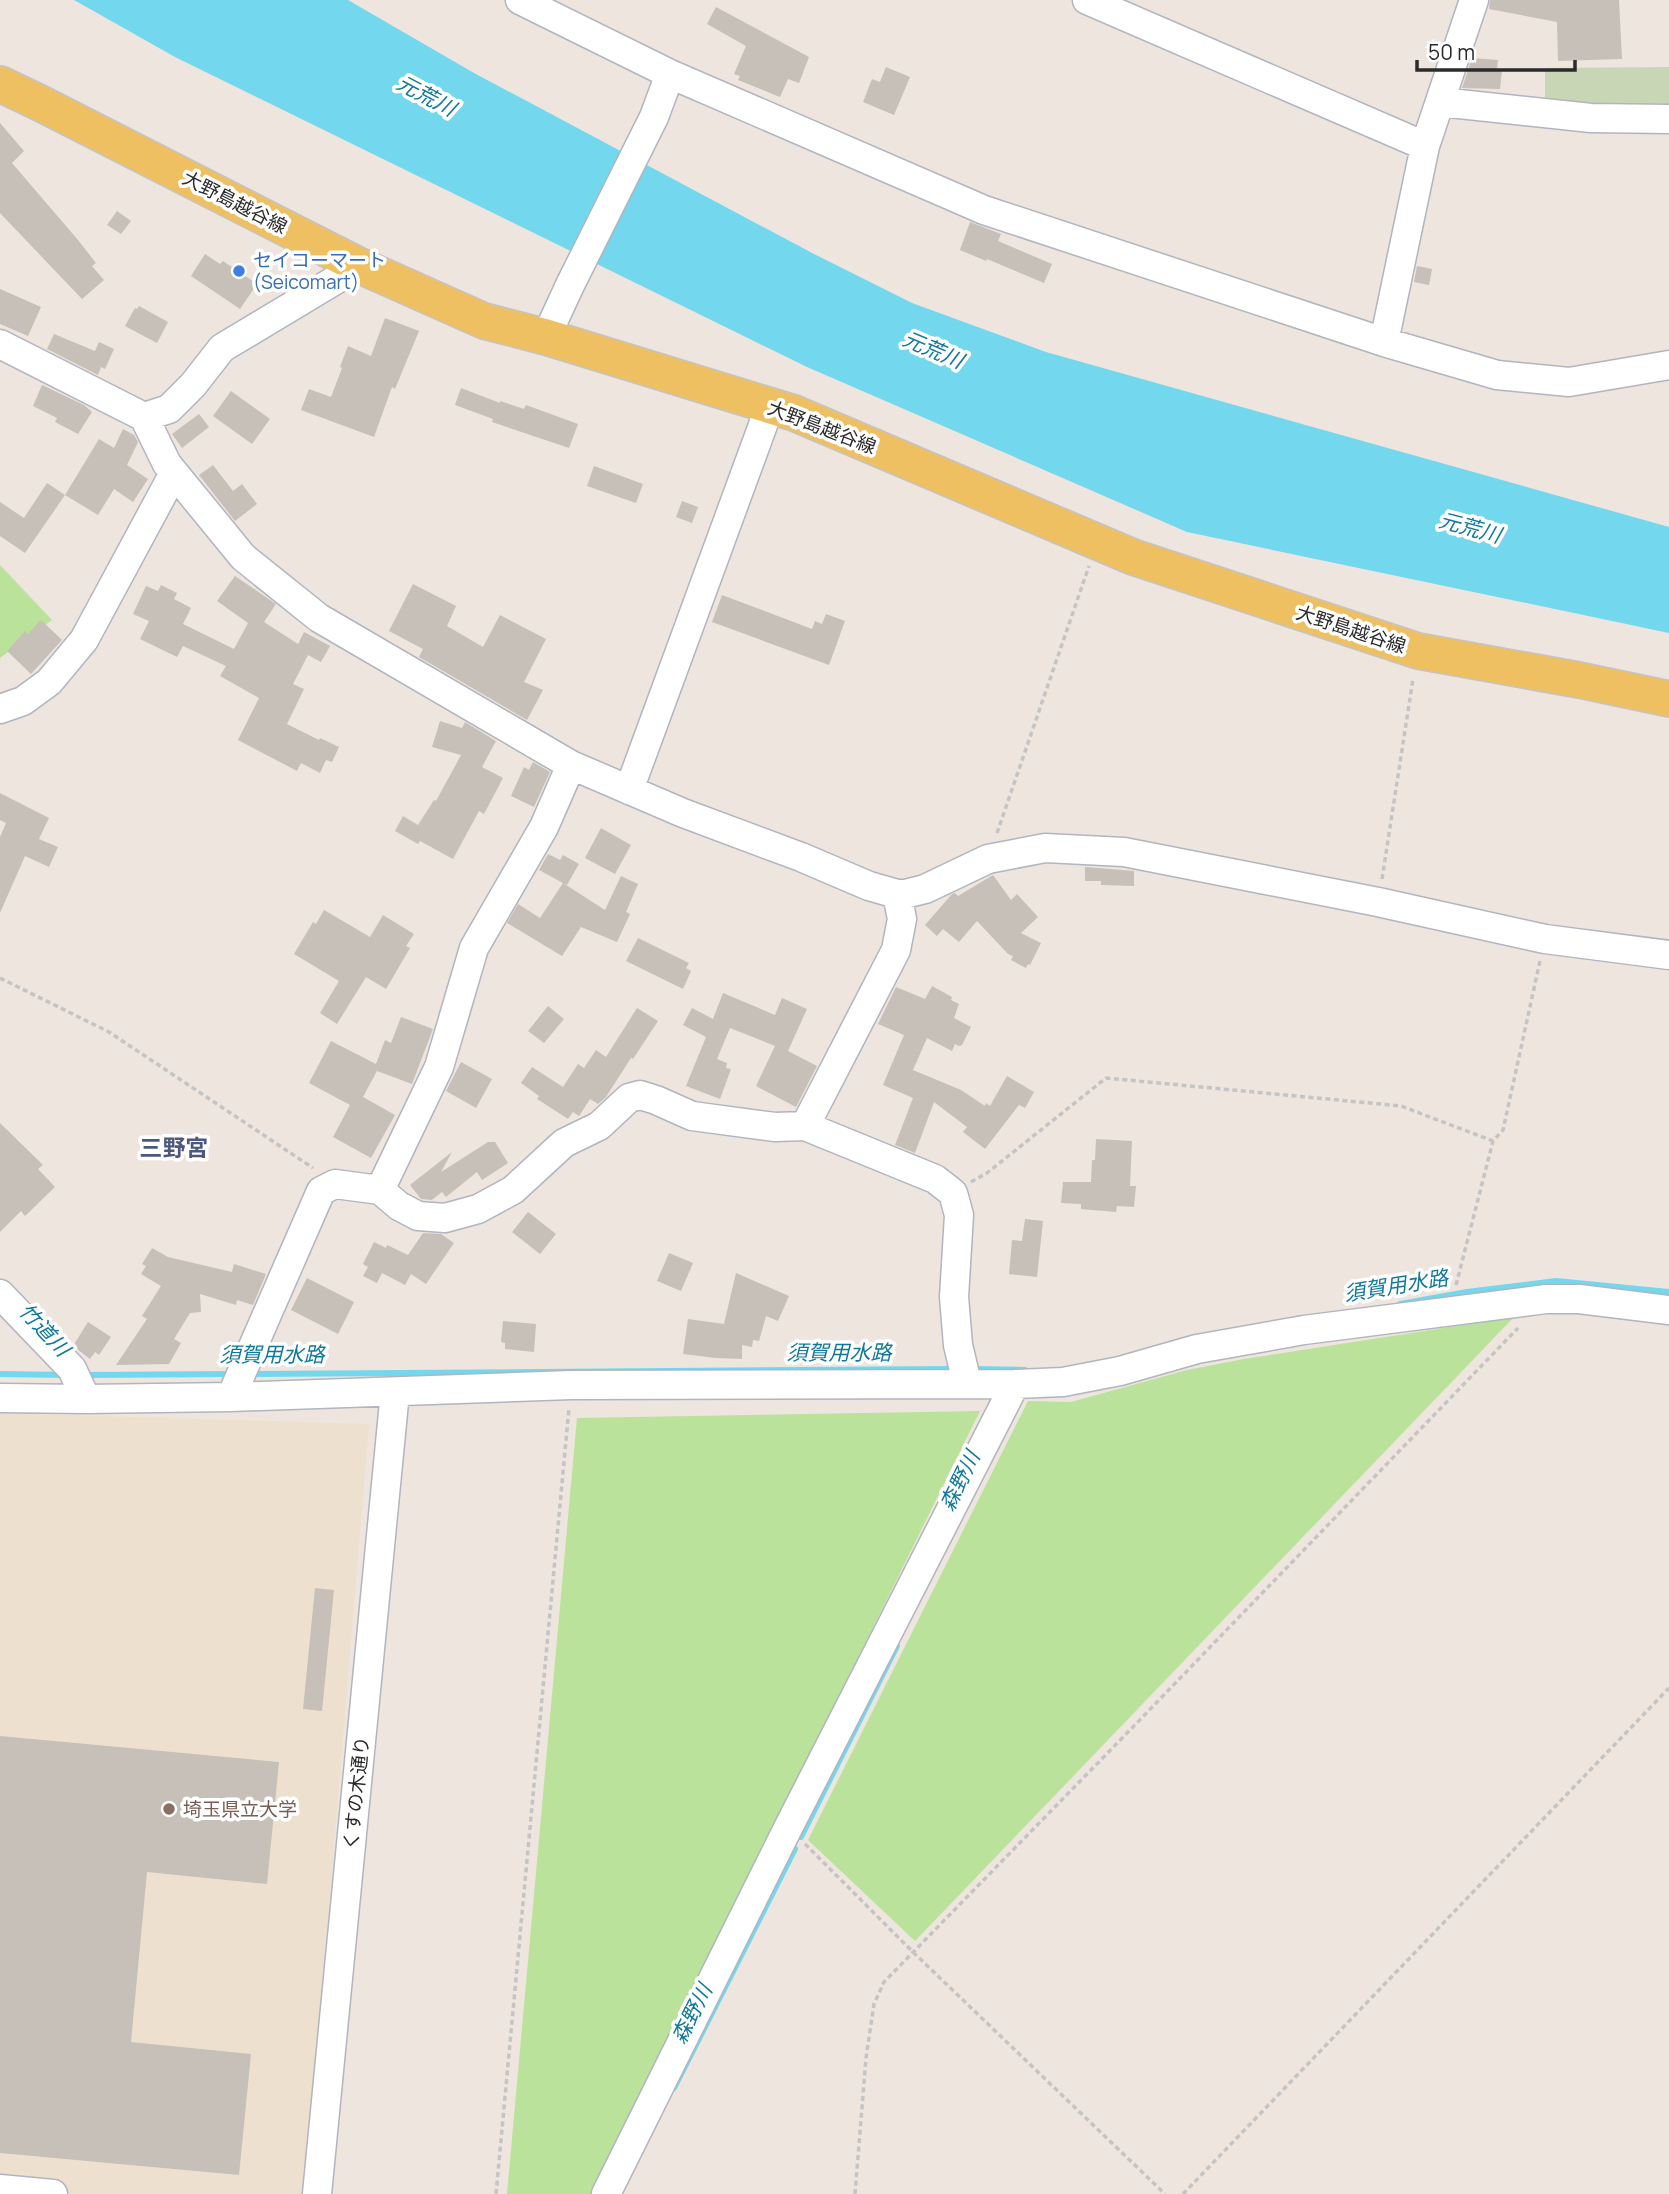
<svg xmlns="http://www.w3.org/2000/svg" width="1669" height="2194" font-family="Manrope,'Noto Sans JP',sans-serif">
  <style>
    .education { fill: #eee0ce }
    .green { fill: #bae29b }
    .cemetery { fill: #c9d6b5 }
    .water { fill: #73d8ed }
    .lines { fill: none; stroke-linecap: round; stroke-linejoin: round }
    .stream { stroke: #73d8ed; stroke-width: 6 }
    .building { fill: #c6c0b9 }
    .minor-casing { stroke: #b1b5bf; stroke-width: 31 }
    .major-casing { stroke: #c4c4c4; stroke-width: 38 }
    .path { stroke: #c4c4c4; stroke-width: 3.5; stroke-dasharray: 5 3.5; stroke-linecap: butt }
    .minor { stroke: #fff; stroke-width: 28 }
    .major { stroke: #efc061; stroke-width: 35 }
    .shop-dot { fill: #3f7fe0; stroke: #fff; stroke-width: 2.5 }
    .education-dot { fill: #8d6e63; stroke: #fff; stroke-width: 2.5 }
    .labels { text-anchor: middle; stroke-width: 7; stroke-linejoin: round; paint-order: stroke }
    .street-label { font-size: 19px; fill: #2b2b2b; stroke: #fff }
    .shop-label { font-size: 19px; fill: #366cbe; stroke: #fff; text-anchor: start }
    .education-label { font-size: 19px; fill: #785e54; stroke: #fff; text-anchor: start }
    .water-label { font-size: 21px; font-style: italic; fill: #10799b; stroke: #fff }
    .quarter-label { font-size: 23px; font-weight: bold; fill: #4c597c; stroke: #fff }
  </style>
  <rect width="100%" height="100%" fill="#ede5de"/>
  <path class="education" d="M0,1413L369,1424L305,2194H0Z"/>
  <path class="green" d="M0,565L52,620L0,658Z
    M1514,1317L915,1941L808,1840L1028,1401L1071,1402L1187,1370L1244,1359Z
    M980,1411L593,2194H507L577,1418Z"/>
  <path class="cemetery" d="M1669,67V111L1545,108V68Z"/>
  <path class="water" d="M74,0H348L474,73L814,254L912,303L1046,352L1669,527V633L1187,532L807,367L175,57Z"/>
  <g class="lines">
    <path class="stream" d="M1400,1304L1467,1292L1556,1281L1669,1292
      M973,1369L1025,1370
      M0,1374L66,1375
      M248,1374L955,1369
      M84,1375L234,1374
      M801,1837L897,1646
      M674,2088L795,1849"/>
  </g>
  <path class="building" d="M1490,0H1619L1622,59L1558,61L1557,22L1489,9Z
    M716,7L809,57L799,83L788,79L780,97L738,80L740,76L734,74L746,46L707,24Z
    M1472,58L1498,60L1497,69L1502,70L1500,89L1462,88Z
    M886,67L910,77L894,115L863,102L872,79L880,82Z
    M0,123L24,151L12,163L78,240L96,263L92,266L104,280L82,299L0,213Z
    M117,211L131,221L121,234L107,225Z
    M970,222L1001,234L998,241L1052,264L1044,283L987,259L986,261L960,250Z
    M205,254L220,264L223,261L257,284L240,309L191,276Z
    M1417,266L1432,269L1429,285L1414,282Z
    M0,289L41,307L28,336L0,324Z
    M139,306L168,322L157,343L125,326L135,308L137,309Z
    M385,318L419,331L395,389L392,387L374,437L301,410L309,389L331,397L342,368L340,367L348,346L371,356Z
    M54,334L95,351L99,342L114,349L105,369L101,367L98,375L47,349Z
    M42,385L84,405L92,412L78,434L55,422L57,418L33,406Z
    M461,388L500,403V401L524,409L526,405L578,424L569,448L492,422L493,419L455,405Z
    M231,391L270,419L252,444L213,416Z
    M199,414L209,427L182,448L172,434Z
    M123,429L134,435L138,442L127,465L148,479L133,502L114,489L98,515L65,495L99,439L114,448Z
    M213,465L233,491L242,484L257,504L235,521L199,475Z
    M594,466L643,484L636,503L587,486Z
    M47,483L65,495L25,553L0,536V502L24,518Z
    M682,501L698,507L692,523L676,517Z
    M235,576L276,604L264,622L298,644L304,632L330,646L321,662L308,655L293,684L304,689L287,724L319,740L320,738L339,747L332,762L326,760L320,773L301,763L297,771L238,740L259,698L220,676L226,666L183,646L177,657L140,639L149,621L133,614L146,586L158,591L161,585L177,593L174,599L191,608L183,624L234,649L248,623L217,601Z
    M413,584L456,606L447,626L483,647L500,615L546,639L524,682L543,690L527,720L419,657L423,649L389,631Z
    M722,595L812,629L815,621L822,624L826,614L845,621L829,665L712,622Z
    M41,620L62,640L31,674L7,651L25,631L28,634Z
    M440,721L462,728L465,722L496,741L482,767L503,778L484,814L479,811L453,859L420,841L418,844L395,831L403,816L418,825L434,800L436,801L461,755L432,747Z
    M533,762L550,772L534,807L511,796L524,767L529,770Z
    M0,793L49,818L39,839L58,847L49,867L25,856L0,913V837L6,823L0,820Z
    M601,828L631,845L615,874L585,858Z
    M548,854L560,860L563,855L579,864L567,885L563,883L605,910L621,876L638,884L626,912L630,914L617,942L581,927L562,956L507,923L518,904L540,918L563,883L539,870Z
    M1085,867L1134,871V886L1101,885V881H1085Z
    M993,875L1011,900L1017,894L1038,917L1021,933L1041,943L1030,965L1028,964L1026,968L1011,960L1013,956L1008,954L977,921L959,942L943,929L937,936L925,925L952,894L955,893L958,896Z
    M324,910L370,937L383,915L414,934L406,946L410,948L386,989L366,977L337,1024L320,1013L339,981L294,954L313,922L316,924Z
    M638,938L689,963L686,968L691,971L683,989L626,961Z
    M932,986L952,997L951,1000L959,1004L954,1018L971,1027L962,1045L959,1046L955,1044L952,1051L927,1038L913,1070L961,1090L985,1106L986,1103L990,1106L1007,1076L1034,1092L1025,1108L1019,1105L985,1149L963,1132L967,1127L934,1102L915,1153L895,1145L913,1098L883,1085L904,1035L878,1024L896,987L925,999Z
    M723,993L775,1015L782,998L807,1009L788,1051L817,1066L796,1107L756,1086L775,1046L730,1028L717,1059L727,1063L726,1068L731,1069L720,1099L686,1086L706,1037L683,1025L692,1008L713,1019Z
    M548,1006L564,1019L544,1043L528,1031Z
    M637,1008L658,1021L633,1059L631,1058L606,1097L598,1104L590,1099L579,1116L573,1112L568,1119L537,1099L539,1096L521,1083L532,1067L563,1087L578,1064L584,1068L596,1050L606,1057Z
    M401,1017L433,1029L412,1084L377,1071L363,1097L395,1115L371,1158L333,1137L350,1105L309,1083L331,1041L376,1064L385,1040L391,1043Z
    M461,1062L492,1079L476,1108L446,1091Z
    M0,1123L43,1165L38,1169L55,1187L25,1216L21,1211L0,1232Z
    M1096,1139L1132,1141L1130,1186H1136L1134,1207L1117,1206L1116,1212L1081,1209V1204L1061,1203L1063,1182H1091L1092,1160H1095Z
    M488,1142H495L508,1163L482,1180L477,1172L446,1197L442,1192L432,1200L421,1199L410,1185L452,1152L441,1172Z
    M528,1212L556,1234L540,1254L512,1232Z
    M1025,1219L1043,1221L1037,1277L1009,1274L1012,1240L1022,1241Z
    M423,1233L441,1234L454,1243L426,1284L411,1274L405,1285L382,1273L377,1283L363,1276L368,1267L363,1264L374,1242L386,1248L387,1245L408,1255Z
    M152,1248L168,1257L232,1272L234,1264L266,1274L253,1305L237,1300L236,1305L200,1294L201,1312L190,1313L174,1339L181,1343L169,1364L116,1365L147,1319L142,1316L161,1286L141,1274L146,1266L142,1264Z
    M669,1253L693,1263L681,1291L657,1281Z
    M736,1273L789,1296L778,1321L766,1316L759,1341L753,1340L752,1347L742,1345V1359L716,1358L683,1354L688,1319L724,1324Z
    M307,1278L354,1302L338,1334L291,1310Z
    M503,1321L536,1324L534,1352L505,1349V1343L501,1342Z
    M88,1322L111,1337L99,1355L95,1352L90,1359L73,1346Z
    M315,1588L334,1590L322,1711L303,1709Z
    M0,1736L279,1762L267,1884L147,1872L131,2042L251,2054L239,2175L0,2153Z"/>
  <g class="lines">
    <g class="minor-casing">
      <path id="minor" d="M520,0L670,74L984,210L1384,342L1497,375L1569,382L1669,365
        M1087,0L1425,146
        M1440,102L1591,118L1669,119
        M546,337L570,285L654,117L670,74
        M1384,342L1425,146L1474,0
        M0,344L144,417L169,409L193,385L222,348L337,279L356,264
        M144,417L167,464L243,557L319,618L571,765L683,813L801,857L869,886L897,894L902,919L896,950L805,1126
        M0,709L23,701L49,682L84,640L174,473
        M629,790L770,406
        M897,894H905L925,889L988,859L1045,848L1124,852L1378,902L1545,939L1669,955
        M380,1190L399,1206L418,1216L445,1218L478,1209L513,1190L564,1143L599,1126L629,1098L640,1095L656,1100L692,1116L775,1127L805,1126L935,1179L953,1193L959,1215L954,1297L958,1345L967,1383
        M0,1294L72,1369L86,1399
        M231,1397L321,1191L335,1184L380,1190L439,1067L474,948L544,827L571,765
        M0,1398L86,1399L231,1397L571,1385L1015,1384L1063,1382L1120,1371L1197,1349L1304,1330L1546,1299H1579L1669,1310
        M0,2189L53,2194
        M317,2194L395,1392
        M606,2194L788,1828L1015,1384"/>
    </g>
    <g class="major-casing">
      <path id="major" d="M0,84L40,103L356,264L484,321L546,337L794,413L1133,557L1418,651L1579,680L1669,699"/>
    </g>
    <path class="path" d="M997,833L1089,566
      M1382,879L1413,679
      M0,978L109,1032L313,1168
      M971,1182L987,1173L1106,1078L1401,1106L1493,1141
      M1456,1285L1493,1141L1503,1130L1540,961
      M805,1844L914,1953L1165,2194
      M496,2194L569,1408
      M855,2194L866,2058L874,2004L884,1982L1132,1728L1518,1328
      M1183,2194L1669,1688"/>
    <use href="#minor" class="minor"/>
    <use href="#major" class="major"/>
  </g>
  <circle class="shop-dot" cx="239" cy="271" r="7"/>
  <circle class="education-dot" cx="169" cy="1809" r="7"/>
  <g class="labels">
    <g class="street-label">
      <text transform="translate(235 202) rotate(27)" y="7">大野島越谷線</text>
      <text transform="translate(822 427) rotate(21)" y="7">大野島越谷線</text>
      <text transform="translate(1351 629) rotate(18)" y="7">大野島越谷線</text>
      <text transform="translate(356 1793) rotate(-84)" y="7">くすの木通り</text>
    </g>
    <g class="shop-label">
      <text x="253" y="267">セイコーマート<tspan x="253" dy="22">(Seicomart)</tspan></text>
    </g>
    <g class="education-label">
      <text x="183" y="1816">埼玉県立大学</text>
    </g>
    <g class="water-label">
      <text transform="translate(426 96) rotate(28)" y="7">元荒川</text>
      <text transform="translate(933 350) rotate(23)" y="7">元荒川</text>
      <text transform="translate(1470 528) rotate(15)" y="7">元荒川</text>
      <text transform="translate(1396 1286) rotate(-9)" y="7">須賀用水路</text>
      <text transform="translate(44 1330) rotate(47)" y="7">竹道川</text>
      <text x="839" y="1360">須賀用水路</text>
      <text x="272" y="1362">須賀用水路</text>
      <text transform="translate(960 1481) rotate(-64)" y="7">森野川</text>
      <text transform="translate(692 2014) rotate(-63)" y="7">森野川</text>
    </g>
    <g class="quarter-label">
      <text x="174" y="1156">三野宮</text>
    </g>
  </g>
  <path d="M1417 60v10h158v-10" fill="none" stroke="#2b2b2b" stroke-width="3.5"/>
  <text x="1428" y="60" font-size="21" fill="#2b2b2b" stroke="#ffffff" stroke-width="5" paint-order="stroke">50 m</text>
</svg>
